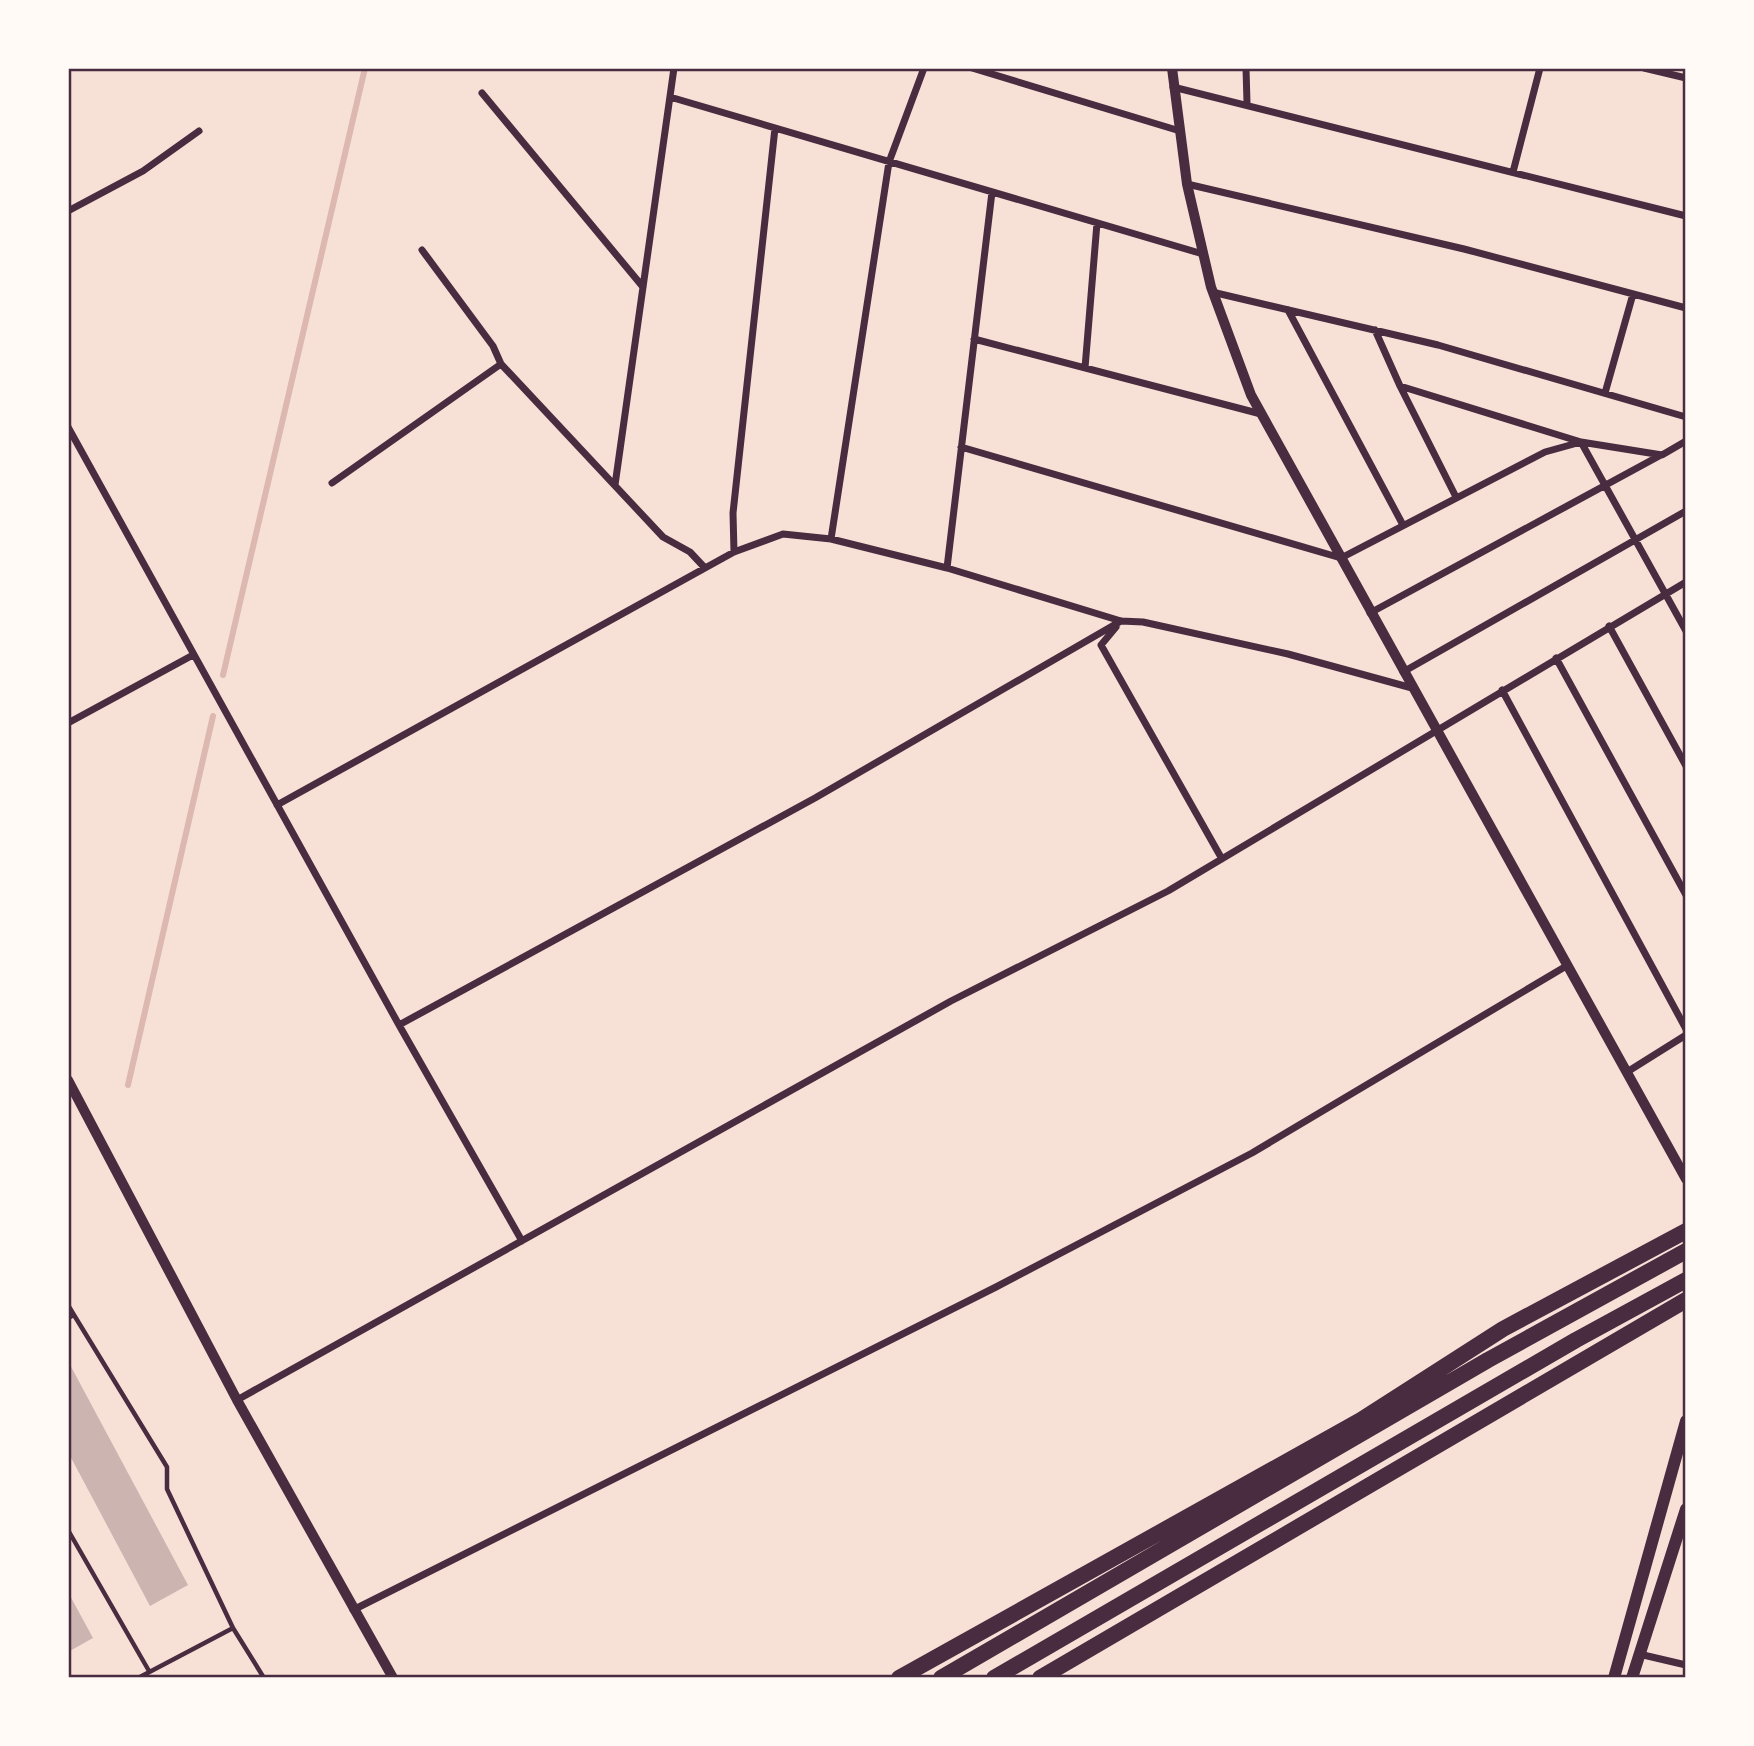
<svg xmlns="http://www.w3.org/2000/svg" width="1754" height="1746" font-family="'Libre Baskerville',serif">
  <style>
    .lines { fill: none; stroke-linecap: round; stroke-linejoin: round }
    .stream { stroke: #dcb8b0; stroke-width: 6 }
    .building { fill: #ccb4b1 }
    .service { stroke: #4a2c40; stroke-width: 4.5 }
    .minor { stroke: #4a2c40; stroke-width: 7 }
    .tertiary { stroke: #4a2c40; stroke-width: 10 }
    .secondary { stroke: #4a2c40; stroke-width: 12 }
    .trunk { stroke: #4a2c40; stroke-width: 16 }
    .neatline { fill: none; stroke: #4a2c40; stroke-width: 2.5 }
  </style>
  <rect width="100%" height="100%" fill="#f7e1d7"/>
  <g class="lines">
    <path class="stream" d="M223,675L365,68
      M128,1085L213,716"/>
  </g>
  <path class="building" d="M68,1361L188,1585L150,1606L68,1452Z
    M68,1592L93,1638L68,1652Z"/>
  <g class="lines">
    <path class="service" d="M68,1305L74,1315
      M68,1318L74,1315L167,1467V1489L233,1628L264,1678
      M68,1530L149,1671
      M138,1678L233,1628"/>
    <path class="minor" d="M972,68L1180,131
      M1246,68L1247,103
      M1644,68L1686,78
      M1173,87L1686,216
      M482,93L643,287
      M670,97L1203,254
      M1513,172L1540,68
      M1187,184L1464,249L1686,308
      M68,211L143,171L199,131
      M422,250L493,346L501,364L663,537L690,552L705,568
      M1212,292L1438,345L1686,417
      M1288,310L1403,525
      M1375,330L1400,386L1581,442L1686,631
      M974,339L1261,414
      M1085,368L1097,223
      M1400,386L1456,497
      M1605,393L1633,294
      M68,427L399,1025L522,1241
      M961,447L1341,558L1545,452L1581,442L1662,455L1686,441
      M332,483L501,364
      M615,485L674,68
      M831,539L889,162L924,68
      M734,552L733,513L775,128
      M947,568L992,192
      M1370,613L1661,455
      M1609,626L1686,766
      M1116,627L1101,645L1222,859
      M1556,658L1686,895
      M1403,672L1686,511
      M1502,690L1686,1029
      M68,723L193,655
      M277,805L734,552L783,534L831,539L947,568L1121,621L1143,622L1288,654L1412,688
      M399,1025L815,798L1121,621
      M1627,1072L1686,1035
      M237,1400L951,1001L1168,891L1686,582
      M353,1610L996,1287L1252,1153L1568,965
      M1639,1654L1686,1665"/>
    <path class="tertiary" d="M1172,68L1187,184L1211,287L1251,395L1686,1179
      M68,1080L237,1400L393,1678"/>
    <path class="secondary" d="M1614,1678L1686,1421
      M1632,1678L1686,1509"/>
    <path class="trunk" d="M899,1678L1361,1420L1503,1329L1686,1231
      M941,1678L1488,1360L1686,1251
      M994,1678L1576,1340L1686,1280
      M1040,1678L1686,1300"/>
  </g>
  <rect width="1754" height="1746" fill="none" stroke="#fffaf5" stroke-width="140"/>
  <rect x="70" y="70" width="1614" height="1606" class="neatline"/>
</svg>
